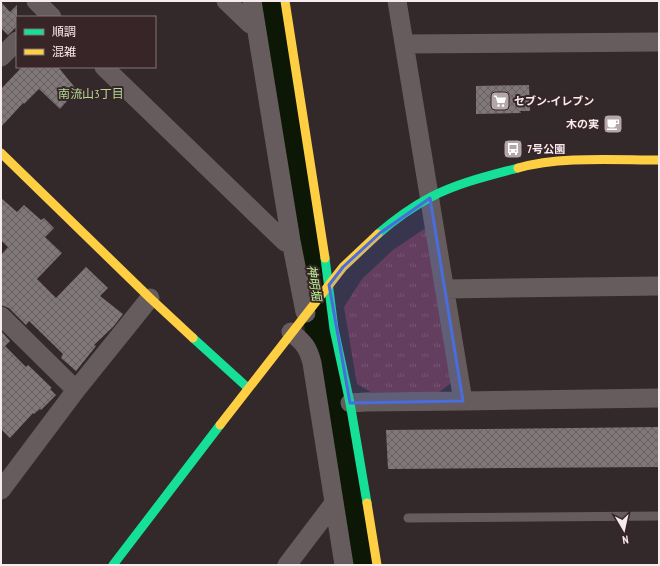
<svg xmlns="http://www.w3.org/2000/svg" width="660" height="566" font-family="'PT Sans Narrow','Noto Sans JP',sans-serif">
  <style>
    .park { fill: url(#park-tufts) }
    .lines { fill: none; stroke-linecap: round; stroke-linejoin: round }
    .river { stroke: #0d1706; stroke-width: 32 }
    .building { fill: url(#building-cross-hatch) }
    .lane { stroke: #665c5e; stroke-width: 9 }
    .street { stroke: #665c5e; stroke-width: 19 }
    .fast { stroke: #16e098; stroke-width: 9 }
    .slow { stroke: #ffcf43; stroke-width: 9 }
    .marked { fill: #496ddc; fill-opacity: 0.2; stroke: #496ddc; stroke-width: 3; stroke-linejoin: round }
    .labels { text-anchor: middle; stroke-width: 4; stroke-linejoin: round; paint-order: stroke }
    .poi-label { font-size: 11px; font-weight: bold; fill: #f8ebed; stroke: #372528; text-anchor: start }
    .neighbourhood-label { font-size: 12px; fill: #b2db98; stroke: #372528 }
    .water-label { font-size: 12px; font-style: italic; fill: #baf594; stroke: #372528 }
  </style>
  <defs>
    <pattern id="park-tufts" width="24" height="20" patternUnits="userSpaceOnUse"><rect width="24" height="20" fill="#6b333f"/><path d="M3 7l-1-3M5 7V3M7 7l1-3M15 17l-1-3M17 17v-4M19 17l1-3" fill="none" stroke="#81515b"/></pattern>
    <pattern id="building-cross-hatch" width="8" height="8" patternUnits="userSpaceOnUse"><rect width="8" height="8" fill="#807779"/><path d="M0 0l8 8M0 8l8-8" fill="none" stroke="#686162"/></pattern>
  </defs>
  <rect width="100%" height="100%" fill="#33292b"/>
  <path class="park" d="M427,227L451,383L439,392H371L357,384L344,307L362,279L393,250Z"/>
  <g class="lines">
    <path class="river" d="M268,1L359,565"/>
  </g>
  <path class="building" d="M1,2L10,12L17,5V26L8,35L1,28Z
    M22,67H58L77,90L60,109L39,89L24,104L23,103L1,127V89Z
    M529,85L530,111H520L521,113L476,114V86Z
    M1,198L17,212L24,205L41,220L44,218L54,228L45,237L62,253L37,279L56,298L86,267L108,288L100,296L123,314L113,327L94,345L96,346L76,371L61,358L63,354L29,321L26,325L9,308L1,305V255L8,247L1,240Z
    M1,331L10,341L5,346L26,367L28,365L52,388L50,389L56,395L41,410L40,409L34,414L33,413L10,438L1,429Z
    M659,427V467L388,469L386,430Z"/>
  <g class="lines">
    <path class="lane" d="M408,518L659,516"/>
    <path class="street" d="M36,1L52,17
      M226,1L250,24L255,23
      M252,1L291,241L305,312L306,313
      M405,44L659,42
      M1,57L17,41
      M104,67L285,242L291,241
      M445,289L659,286
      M1,316L76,390
      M291,332C304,343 308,347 312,363L344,565
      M463,401L659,398
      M350,403L366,402L463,401L397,1
      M1,490L76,390L150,298
      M287,565L334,503"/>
    <path class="fast" d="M378,234C394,220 412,207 431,197C458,183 488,176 518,168
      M325,258L334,329L350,403L367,503
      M193,338L248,388
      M113,565L220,425"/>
    <path class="slow" d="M285,1L325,258
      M1,153L150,298L193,338
      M518,168C560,156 615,160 659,160
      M220,425L343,267L378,234
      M367,503L377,565"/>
  </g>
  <path class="marked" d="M430,198L463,401L350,403L329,285L343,267L380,233Z"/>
  <defs>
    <g id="supermarket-square" transform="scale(1)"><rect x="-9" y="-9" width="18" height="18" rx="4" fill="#b3a7a9" stroke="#372528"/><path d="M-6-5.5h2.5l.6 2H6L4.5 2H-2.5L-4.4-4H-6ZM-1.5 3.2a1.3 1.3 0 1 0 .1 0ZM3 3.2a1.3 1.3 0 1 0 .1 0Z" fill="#fff"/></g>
    <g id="cafe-square" transform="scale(1)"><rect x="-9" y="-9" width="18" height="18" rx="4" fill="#b3a7a9" stroke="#372528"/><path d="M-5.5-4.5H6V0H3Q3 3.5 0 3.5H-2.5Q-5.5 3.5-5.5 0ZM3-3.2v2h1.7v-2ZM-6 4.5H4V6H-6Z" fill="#fff"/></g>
    <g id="bus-square" transform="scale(1)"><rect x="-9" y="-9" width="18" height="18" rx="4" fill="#b3a7a9" stroke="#372528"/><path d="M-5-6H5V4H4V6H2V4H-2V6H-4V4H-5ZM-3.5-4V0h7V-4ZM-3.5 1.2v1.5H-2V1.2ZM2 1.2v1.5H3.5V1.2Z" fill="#fff"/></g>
  </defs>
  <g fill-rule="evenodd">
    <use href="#supermarket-square" x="500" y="101"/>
    <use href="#cafe-square" x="613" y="124"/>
    <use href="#bus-square" x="513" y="149"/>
  </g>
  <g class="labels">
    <g class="poi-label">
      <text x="514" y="105">セブン-イレブン</text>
      <text x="599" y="128" text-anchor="end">木の実</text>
      <text x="527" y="153">7号公園</text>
    </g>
    <g class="neighbourhood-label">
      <text x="91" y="98">南流山3丁目</text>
    </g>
    <g class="water-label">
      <text transform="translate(314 283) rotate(81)" y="4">神明堀</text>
    </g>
  </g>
  <rect width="660" height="566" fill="none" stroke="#f8ebed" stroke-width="4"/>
  <rect x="16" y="16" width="140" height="52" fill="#372528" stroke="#847477"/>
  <rect x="24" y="29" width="20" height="6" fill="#16e098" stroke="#847477"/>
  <text x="52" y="36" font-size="12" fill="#f8ebed">順調</text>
  <rect x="24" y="49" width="20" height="6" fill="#ffcf43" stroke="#847477"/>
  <text x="52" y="56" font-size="12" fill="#f8ebed">混雑</text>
  <g transform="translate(624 530) rotate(171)" stroke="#372528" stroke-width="3" paint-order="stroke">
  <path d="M0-3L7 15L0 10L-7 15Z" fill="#f8ebed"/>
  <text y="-6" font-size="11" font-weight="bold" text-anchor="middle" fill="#f8ebed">N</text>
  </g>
</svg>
